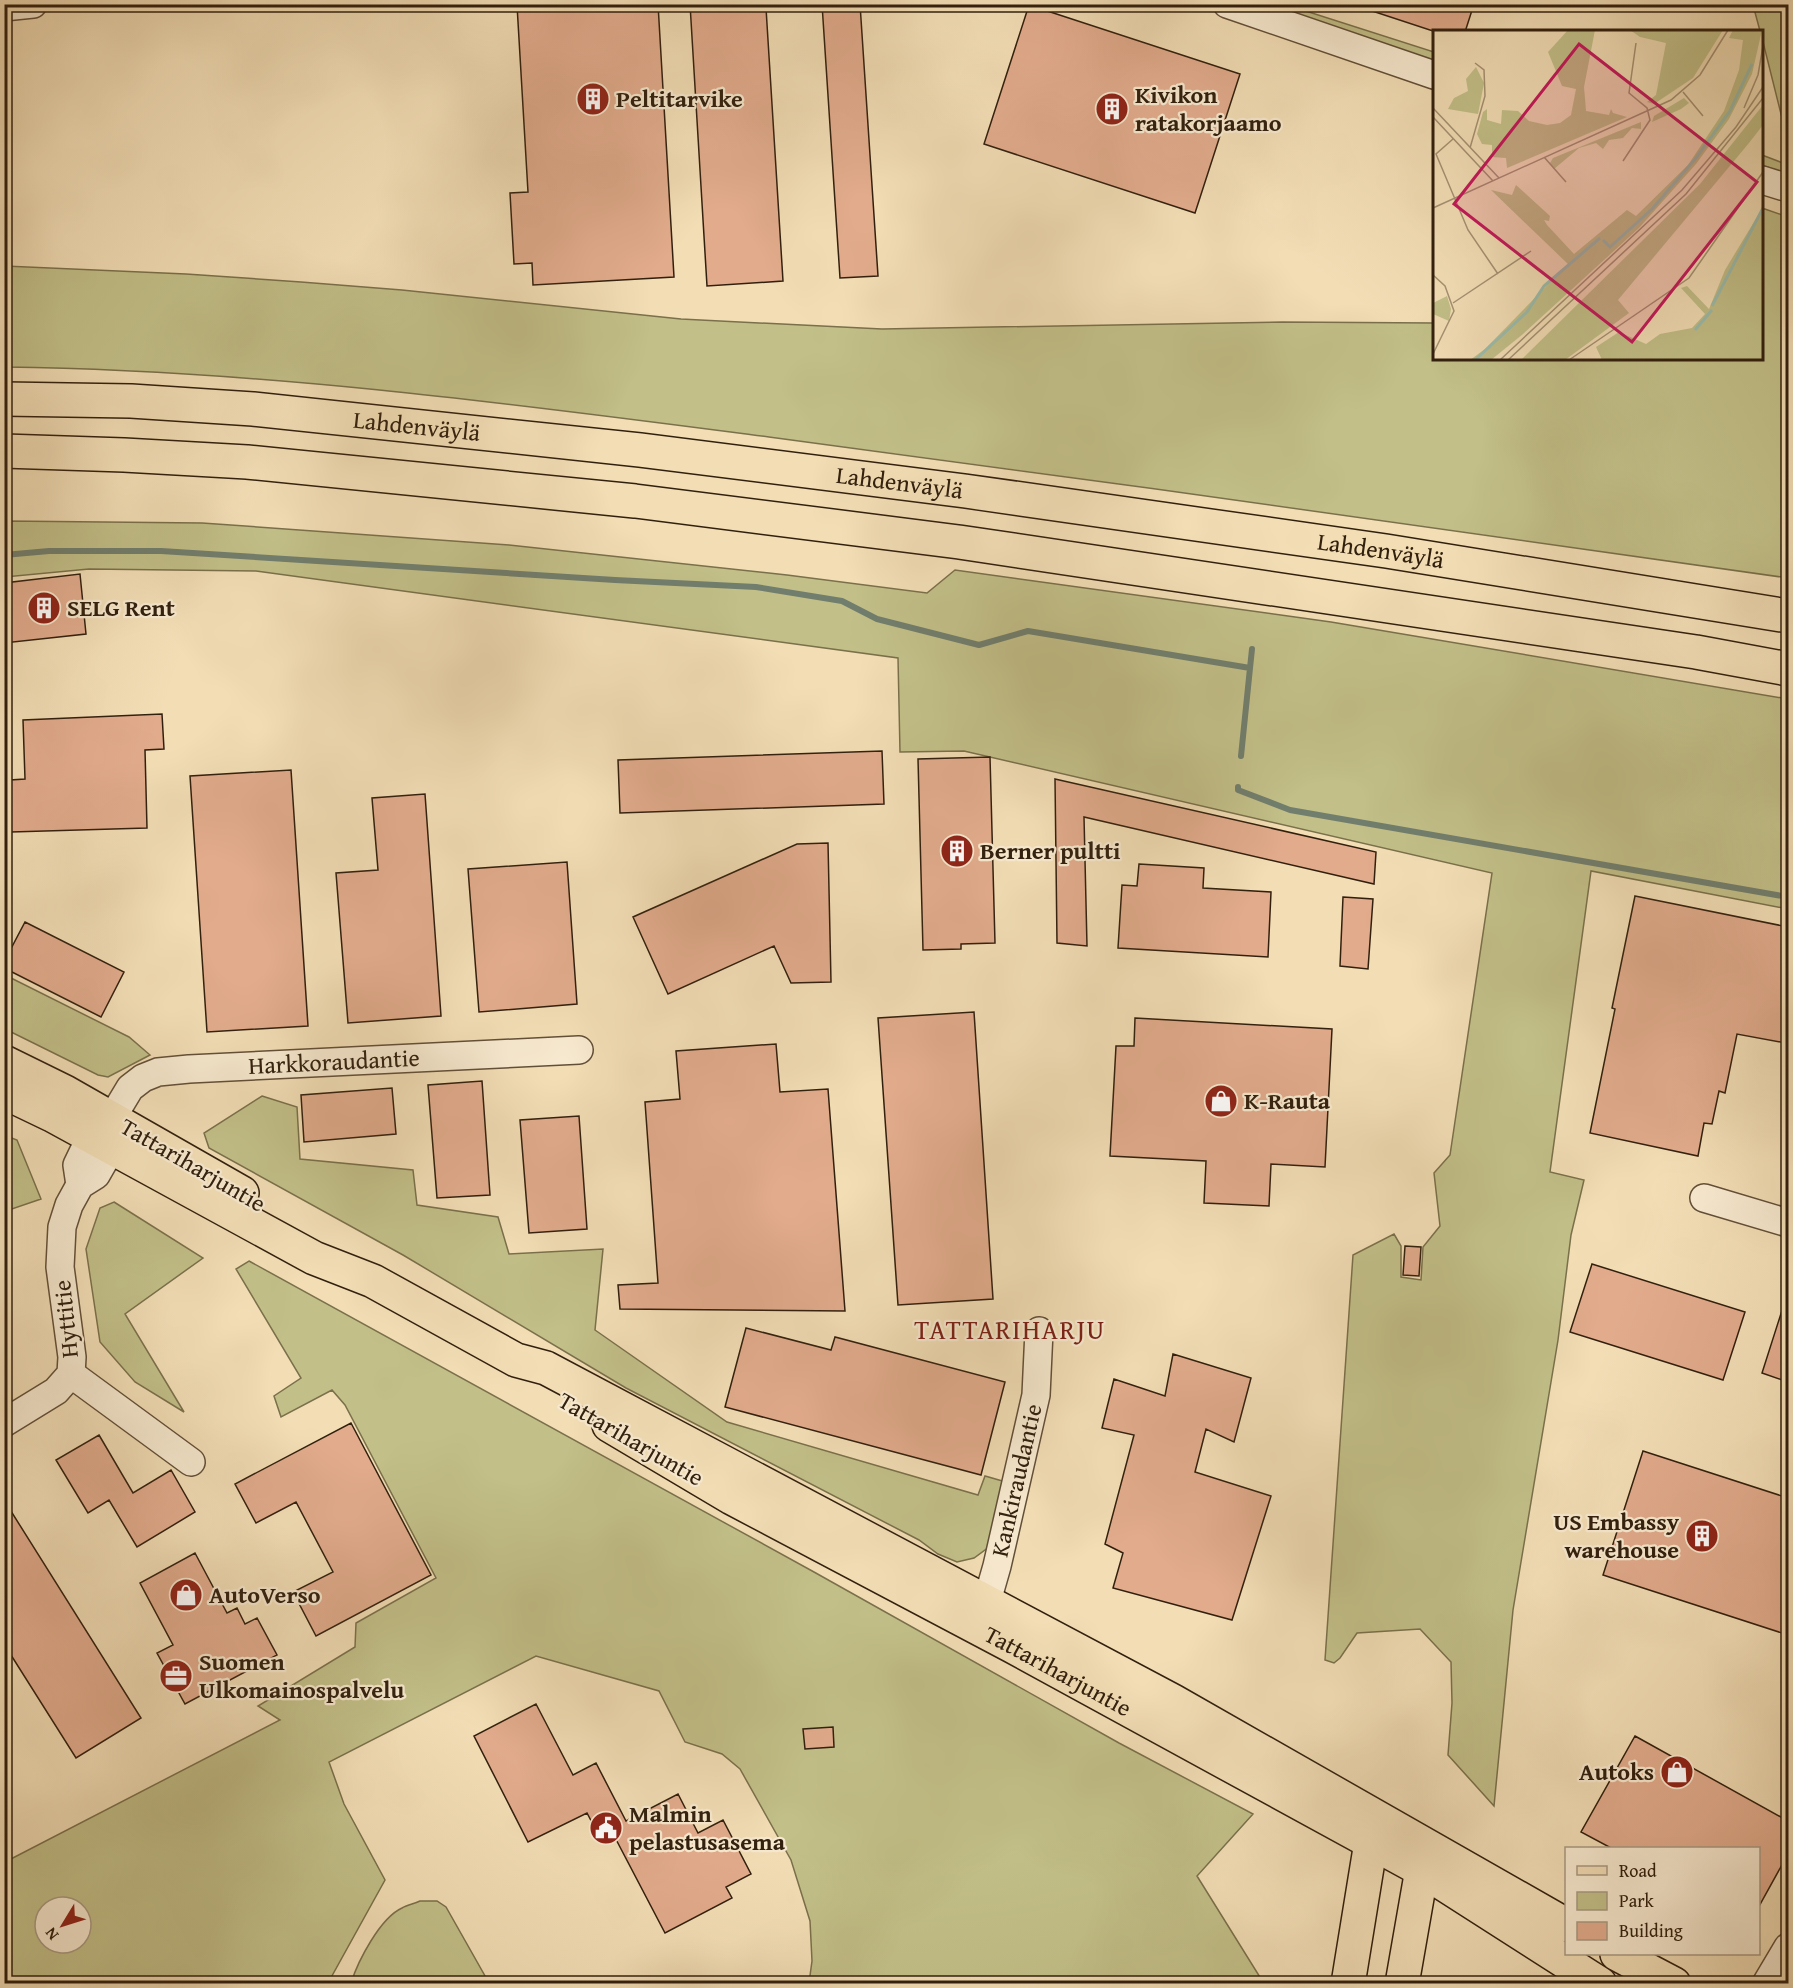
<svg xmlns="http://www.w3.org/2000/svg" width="1793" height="1988" font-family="'Gentium Book Plus',serif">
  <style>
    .green { fill: #c2bf88; stroke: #7a704b; stroke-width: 1.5; fill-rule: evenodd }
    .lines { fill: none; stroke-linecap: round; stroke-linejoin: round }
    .stream { stroke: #717e6d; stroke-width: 6 }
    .building { fill: #e1ab8c; stroke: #32200e; stroke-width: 1.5 }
    .minor-casing { stroke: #624f38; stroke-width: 30 }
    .major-casing { stroke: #32200e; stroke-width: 36 }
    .highway-casing { stroke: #32200e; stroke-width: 36 }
    .minor { stroke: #f7e9cf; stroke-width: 27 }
    .major { stroke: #f2ddb5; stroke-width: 33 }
    .highway { stroke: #f2ddb5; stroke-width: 33 }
    .labels { text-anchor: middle; stroke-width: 4.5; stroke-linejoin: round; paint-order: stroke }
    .poi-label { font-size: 24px; font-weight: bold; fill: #32200e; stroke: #f7e9cf; text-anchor: start }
    .street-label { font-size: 24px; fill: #32200e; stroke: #f7e9cf }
    .quarter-label { font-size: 27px; letter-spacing: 1.5px; fill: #7a1f14; stroke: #f7e9cf }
    .inset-river { fill: none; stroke: #9bbcac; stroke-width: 3 }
    .inset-road { fill: none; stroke: #a59172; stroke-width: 1.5 }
    .view { fill: #c2185b; fill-opacity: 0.15; stroke: #c2185b; stroke-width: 3 }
    .inset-edge { fill: none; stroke: #32200e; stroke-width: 3 }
  </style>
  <rect width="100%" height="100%" fill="#f2ddb5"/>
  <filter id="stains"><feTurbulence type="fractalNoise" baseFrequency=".00333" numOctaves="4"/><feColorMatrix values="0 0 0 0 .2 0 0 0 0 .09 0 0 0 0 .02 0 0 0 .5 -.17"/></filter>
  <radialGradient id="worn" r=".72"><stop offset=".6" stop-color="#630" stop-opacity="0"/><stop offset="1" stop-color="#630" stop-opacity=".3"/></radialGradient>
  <path class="green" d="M1256,5H1287L1434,52V62Z
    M1753,5H1788V142L1762,38V32L1760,31Z
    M1762,155L1788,165V175L1762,165Z
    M1762,208L1788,217V578C1449,530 1109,481 769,437C515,404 260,370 5,367V266L186,274L301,282L402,290L681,319L882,329L1282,322L1434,323V358H1762Z
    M5,521L202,523L509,545L787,575L927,593L955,570L1331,622L1788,699V909L1591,871L1550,1172L1584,1180L1571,1235L1558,1340L1513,1610L1494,1806L1448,1755L1452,1703L1451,1662L1420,1629L1357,1633L1340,1658L1334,1663L1325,1660L1353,1255L1394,1234L1401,1246V1277L1421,1280L1423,1247L1440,1226L1434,1173L1450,1155L1492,873L964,751L900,752L898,658L256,571L89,569L5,577Z
    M5,975L129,1037L150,1055L108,1077L98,1075L5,1029Z
    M262,1096L297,1107L300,1159L413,1170L417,1205L498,1217L509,1254L603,1249L595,1330L727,1422L978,1495L985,1476L1006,1482L989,1547L974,1558L957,1562L938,1554L919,1540L626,1388L403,1255L209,1148L204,1133Z
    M4,1135L17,1140L41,1199L9,1210L5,1207Z
    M114,1202L203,1258L125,1314L184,1412L135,1382L100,1342L86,1249L100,1208Z
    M249,1261L814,1572L1119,1743L1253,1814L1197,1876L1263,1982L809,1983L812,1961L810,1921L791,1860L740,1769L722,1754L685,1742L659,1691L536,1656L329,1762L344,1804L385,1880L328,1983L5,1984V1862L280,1720L258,1706L355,1647L356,1623L436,1578L345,1405L332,1390L281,1417L274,1396L301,1378L236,1269ZM45,1907H81V1943H45Z
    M420,1901H437L446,1907L489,1983H351C358,1961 380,1918 402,1908C407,1905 414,1904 420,1901Z"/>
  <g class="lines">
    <path class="stream" d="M4,555L49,551H161L615,580L756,587L842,601L877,619L979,645L1028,631L1250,668L1241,756
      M1250,668L1252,649
      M1238,787V790L1290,810L1788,897"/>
  </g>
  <path class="building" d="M531,4H658L674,277L533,285L532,263L514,264L510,193L528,192L517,5Z
    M690,4H762V8H766L783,281L707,286Z
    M822,4H860L878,276L840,278Z
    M1364,4H1474L1465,32H1436L1363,8Z
    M1029,5L1240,74L1195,213L984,144Z
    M80,574L86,634L4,643V583Z
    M162,714L164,749L145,750L147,828L11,832L10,780L25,779L23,720Z
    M882,751L884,804L620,813L618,760Z
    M990,757L995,943L961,944V949L923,950L918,759Z
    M291,770L308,1026L207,1032L190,776Z
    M1055,779L1376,852L1374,884L1084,817L1087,946L1057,943Z
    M425,794L441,1016L348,1023L336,873L378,870L372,798Z
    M828,843L831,982L791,983L774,946L668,994L633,917L797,844Z
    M567,862L577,1004L479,1012L468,869Z
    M1139,864L1204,868L1203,888L1271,892L1268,957L1118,948L1122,885L1137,886Z
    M1635,896L1788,927V1030L1786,1043L1737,1034L1725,1093L1719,1091L1712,1124L1704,1123L1698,1156L1590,1133L1615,1009L1612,1008Z
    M1343,897L1373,899L1368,969L1340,966Z
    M25,922L124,972L101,1017L4,968V962Z
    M974,1012L993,1299L898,1305L878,1018Z
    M1135,1018L1332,1029L1325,1167L1271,1164L1269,1206L1204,1203L1206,1161L1110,1156L1116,1046H1134Z
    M776,1044L780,1092L828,1089L845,1311L620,1309L618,1285L658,1283L645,1102L680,1099L676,1051Z
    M482,1081L490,1195L437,1198L428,1085Z
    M392,1088L396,1134L304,1142L301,1095Z
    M579,1116L587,1229L529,1233L520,1120Z
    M1405,1246L1421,1247L1419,1276L1403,1275Z
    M1592,1264L1745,1312L1723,1380L1570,1332Z
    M1785,1301L1788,1302V1382L1762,1373Z
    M746,1328L831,1350L835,1337L1005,1382L981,1475L725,1407Z
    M1173,1354L1251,1378L1234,1442L1206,1429L1195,1472L1271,1496L1232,1620L1113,1588L1123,1553L1105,1544L1134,1435L1102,1428L1114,1379L1165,1396Z
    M351,1423L431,1575L316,1636L293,1592L333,1572L296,1502L256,1523L235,1484Z
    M99,1435L133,1493L171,1470L195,1512L137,1547L109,1500L88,1513L56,1460Z
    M1643,1451L1788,1498V1635L1603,1575Z
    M4,1500L141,1718L76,1758L4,1644Z
    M195,1553L227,1613L237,1608L245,1624L257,1618L277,1655L185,1704L157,1653L173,1645L140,1583Z
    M536,1704L573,1775L596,1763L626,1821L678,1794L698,1833L723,1820L751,1874L726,1887L732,1898L665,1933L610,1828L598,1834L587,1813L528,1842L474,1736Z
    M833,1727L834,1747L805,1749L803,1729Z
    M1635,1736L1788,1821V1854L1758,1908V1848H1611L1581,1832Z"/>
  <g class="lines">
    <g class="minor-casing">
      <g id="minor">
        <path d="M1227,4L1434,75"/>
        <path d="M4,7L33,4"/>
        <path d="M1762,180L1788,188"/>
        <path id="s1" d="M80,1185L77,1165L91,1136L112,1118L130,1088L143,1078L158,1072L189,1069L579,1050"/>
        <path d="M1704,1198L1788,1223"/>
        <path d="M71,1374L191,1462"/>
        <path d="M4,1423L56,1391L71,1374L72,1357L60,1267L62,1227L69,1205L80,1185L96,1175L112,1147V1128"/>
        <path id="s2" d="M981,1622L997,1566L1036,1395L1039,1331"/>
        <path d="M1766,1984L1788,1947"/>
      </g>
    </g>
    <g class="major-casing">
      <g id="major">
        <path d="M4,1062L65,1092L242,1193"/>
        <path d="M4,1092L52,1115L314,1258L373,1281L516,1360L546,1368L1173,1701L1566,1925"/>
        <path id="s3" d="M609,1425L732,1498L1012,1646L1422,1870L1600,1984"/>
        <path d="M1617,1954L1674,1984"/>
        <path d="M1348,1984L1374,1824"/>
        <path d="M1402,1984L1425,1852"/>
      </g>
    </g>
    <g class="highway-casing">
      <g id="highway">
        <path id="s4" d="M4,399L131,401L253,409L640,450L965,491L1386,551L1788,616"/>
        <path d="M4,451L124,455L247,462L635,501L959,542L1696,652L1788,669"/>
      </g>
    </g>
    <use href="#minor" class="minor"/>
    <use href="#major" class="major"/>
    <use href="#highway" class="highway"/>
  </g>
  <defs>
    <g id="building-disc" transform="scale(1.725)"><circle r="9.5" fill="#8f2418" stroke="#f7e9cf"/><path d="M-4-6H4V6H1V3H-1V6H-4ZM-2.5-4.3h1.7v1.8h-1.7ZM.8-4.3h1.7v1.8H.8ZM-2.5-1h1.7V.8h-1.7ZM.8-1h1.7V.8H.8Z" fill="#fff"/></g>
    <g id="shop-disc" transform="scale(1.725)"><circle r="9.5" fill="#8f2418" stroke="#f7e9cf"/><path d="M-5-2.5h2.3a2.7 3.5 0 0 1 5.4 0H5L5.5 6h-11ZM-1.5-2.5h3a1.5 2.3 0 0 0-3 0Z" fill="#fff"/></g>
    <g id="office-disc" transform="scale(1.725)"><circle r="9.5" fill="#8f2418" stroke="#f7e9cf"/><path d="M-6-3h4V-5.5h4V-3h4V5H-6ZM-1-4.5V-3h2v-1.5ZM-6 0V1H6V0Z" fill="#fff"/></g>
    <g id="civic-disc" transform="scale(1.725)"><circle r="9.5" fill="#8f2418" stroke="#f7e9cf"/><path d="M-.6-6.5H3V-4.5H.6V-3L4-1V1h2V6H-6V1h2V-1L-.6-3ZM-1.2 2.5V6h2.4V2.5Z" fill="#fff"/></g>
  </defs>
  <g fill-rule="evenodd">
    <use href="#building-disc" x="593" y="99"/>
    <use href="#building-disc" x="1112" y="109"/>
    <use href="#building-disc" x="44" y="608"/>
    <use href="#building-disc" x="957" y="851"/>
    <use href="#shop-disc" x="1221" y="1101"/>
    <use href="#building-disc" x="1702" y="1536"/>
    <use href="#shop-disc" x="186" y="1595"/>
    <use href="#office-disc" x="176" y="1676"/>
    <use href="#shop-disc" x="1677" y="1772"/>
    <use href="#civic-disc" x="606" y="1828"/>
  </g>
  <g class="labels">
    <g class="poi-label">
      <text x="1135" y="103">Kivikon<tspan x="1135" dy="28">ratakorjaamo</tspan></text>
      <text x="616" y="107">Peltitarvike</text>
      <text x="67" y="616">SELG Rent</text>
      <text x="980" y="859">Berner pultti</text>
      <text x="1244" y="1109">K-Rauta</text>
      <text x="1679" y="1530" text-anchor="end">US Embassy<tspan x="1679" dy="28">warehouse</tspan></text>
      <text x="209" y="1603">AutoVerso</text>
      <text x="199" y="1670">Suomen<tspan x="199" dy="28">Ulkomainospalvelu</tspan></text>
      <text x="1654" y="1780" text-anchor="end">Autoks</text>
      <text x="629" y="1822">Malmin<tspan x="629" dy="28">pelastusasema</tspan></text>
    </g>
    <g class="street-label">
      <text dy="8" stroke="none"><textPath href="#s4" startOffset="414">Lahdenväylä</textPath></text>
      <text dy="8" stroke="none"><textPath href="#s4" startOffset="900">Lahdenväylä</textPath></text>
      <text dy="8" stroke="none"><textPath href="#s4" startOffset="1386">Lahdenväylä</textPath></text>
      <text dy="8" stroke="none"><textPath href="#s1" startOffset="324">Harkkoraudantie</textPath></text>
      <text transform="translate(193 1165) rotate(30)" y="8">Tattariharjuntie</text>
      <text transform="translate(66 1319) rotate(-96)" y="8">Hyttitie</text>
      <text transform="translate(631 1439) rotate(30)" y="8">Tattariharjuntie</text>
      <text dy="8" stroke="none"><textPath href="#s2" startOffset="146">Kankiraudantie</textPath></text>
      <text dy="8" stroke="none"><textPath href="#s3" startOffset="512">Tattariharjuntie</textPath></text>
    </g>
    <g class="quarter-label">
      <text x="1010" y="1339">TATTARIHARJU</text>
    </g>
  </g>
  <g transform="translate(1433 30)">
    <rect width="330" height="330" fill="#f2ddb5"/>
    <path d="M135,0H162L151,57L153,81L176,85L178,79L180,83L194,87L74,138L73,128L59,127V115L49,114L44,104L50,82L54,79V90L68,94L69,80L85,81L96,91L114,95L127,93L138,85L143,59L129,56L115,22ZM197,0H290L260,48L221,74L214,72L223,65L233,13L207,7ZM300,0H329L319,44L296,89L263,134L206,198L90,304L58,330H37L52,319L135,234L58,160L79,165L83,155L117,186L116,191L111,190L114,195L141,224L194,180L203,186L255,135L291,81L306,40L310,10L296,8ZM43,37L51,53L45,84L15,79L21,68L35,61L33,49ZM251,68L256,73L248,79L219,92L221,86ZM330,75V95L316,113L185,270L196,283L132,330H88L267,154ZM208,92V99L199,98L190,108L176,110L170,119L163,113L146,118L121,139L117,133L120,128ZM330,177V330H169L163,317L186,302L213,314L227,304L259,298L272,284L248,258L254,256L276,279L292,240ZM14,266L18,279L16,291L0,284V273Z" fill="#c2bf88"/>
    <path class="inset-river" d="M170,210L177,217L219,179L263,128L297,81L319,34M279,276L330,178M262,300L279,280M42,330L94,282L111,256L167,208"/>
    <path class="inset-road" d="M250,62L270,86M0,78L66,148M311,78L325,45L330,16M0,87L60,151M20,109L3,124L35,200L65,244M37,118L52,66L51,40L42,33M111,127L133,152M190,131L217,90L214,78L196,63L203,13M0,178L238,70L267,45L295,0M0,245L12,256L21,281L0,324M20,273L98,221M67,330L249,160L303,97L330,57M75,330L253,164L330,68M136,330L256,248L330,142"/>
    <path class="view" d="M146,14L324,152L199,312L21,174Z"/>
    <rect width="330" height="330" class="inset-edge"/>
  </g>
  <rect width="1793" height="1988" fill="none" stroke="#f2ddb5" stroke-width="24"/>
  <rect x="6" y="6" width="1781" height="1976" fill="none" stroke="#32200e" stroke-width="3"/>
  <rect x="12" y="12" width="1769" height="1964" fill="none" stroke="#32200e" stroke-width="1.5"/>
  <rect x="1565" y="1847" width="195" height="108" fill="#f7e9cf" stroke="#a89982" stroke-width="1.5"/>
  <rect x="1577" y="1866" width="30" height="9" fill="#f2ddb5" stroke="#a89982" stroke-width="1.5"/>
  <text x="1619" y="1877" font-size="18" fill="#32200e">Road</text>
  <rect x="1577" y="1892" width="30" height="18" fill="#c2bf88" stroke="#a89982" stroke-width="1.5"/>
  <text x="1619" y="1907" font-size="18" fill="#32200e">Park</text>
  <rect x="1577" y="1922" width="30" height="18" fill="#e1ab8c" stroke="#a89982" stroke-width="1.5"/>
  <text x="1619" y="1937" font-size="18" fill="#32200e">Building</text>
  <g transform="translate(63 1925) rotate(232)"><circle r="28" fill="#f7e9cf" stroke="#a89982" stroke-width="1.5"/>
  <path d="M0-4.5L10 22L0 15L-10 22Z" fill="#8f2418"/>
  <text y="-9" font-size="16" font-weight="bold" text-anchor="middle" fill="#32200e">N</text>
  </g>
  <rect width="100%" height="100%" filter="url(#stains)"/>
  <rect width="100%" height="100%" fill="url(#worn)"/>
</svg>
